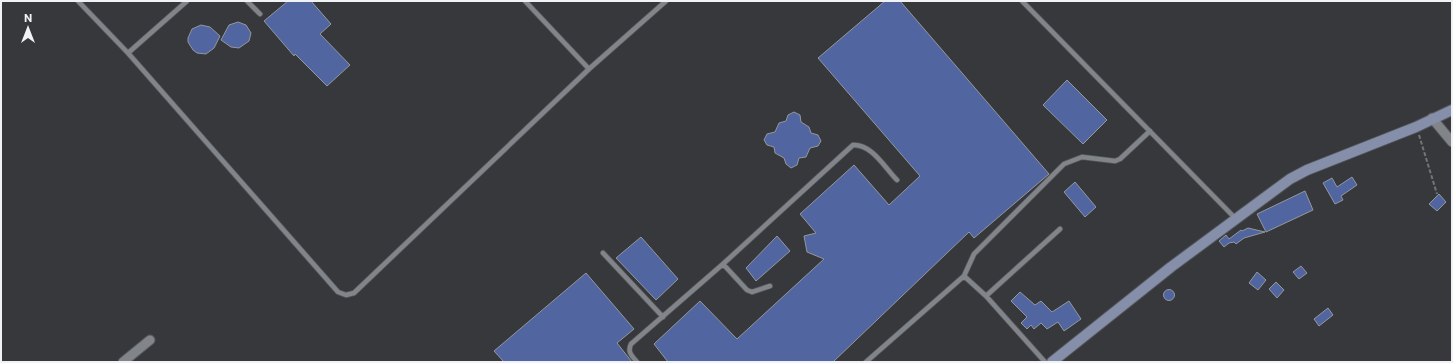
<svg xmlns="http://www.w3.org/2000/svg" width="1453" height="363" font-family="Commissioner,sans-serif">
  <style>
    .building { fill: #5165a1; stroke: #94979c }
    .lines { fill: none; stroke-linecap: round; stroke-linejoin: round }
    .lane-casing { stroke: #54565a; stroke-width: 6 }
    .street-casing { stroke: #54565a; stroke-width: 11 }
    .secondary-casing { stroke: #54565a; stroke-width: 12 }
    .path { stroke: #747579; stroke-width: 2; stroke-dasharray: 4 2; stroke-linecap: butt }
    .lane { stroke: #818489; stroke-width: 4.5 }
    .street { stroke: #818489; stroke-width: 9 }
    .secondary { stroke: #858faa; stroke-width: 10 }
  </style>
  <rect width="100%" height="100%" fill="#36383c"/>
  <path class="building" d="M288,1H311L331,24L320,34L350,65L327,86L295,54L294,56L264,21Z
    M885,1H900L1049,174L974,238L969,232L833,362H668L654,344L700,301L737,339L824,259L807,252L804,236L816,233L800,214L854,165L889,205L920,176L818,58Z
    M238,22L246,25L251,33L249,41L239,48L231,47L221,40L229,25Z
    M201,25L210,27L220,36L214,48L206,54L197,53L193,50L188,42V38L192,29Z
    M1067,80L1107,120L1083,144L1043,105Z
    M794,112L800,115L801,122L809,127L811,133L818,135L821,141L818,146L810,148L806,157L799,158L797,165L791,168L786,164L784,158L775,153L774,147L767,145L764,140L767,134L775,132L779,123L786,121L788,115Z
    M1352,177L1357,185L1341,196L1343,200L1335,204L1323,183L1332,178L1337,187Z
    M1075,182L1096,207L1085,217L1064,192Z
    M1305,191L1313,210L1266,232L1257,214Z
    M1439,194L1446,202L1437,211L1429,204Z
    M1248,228L1265,232L1244,238L1236,244L1234,242L1229,243L1224,247L1219,241L1226,235L1229,239L1241,230L1242,231Z
    M777,236L790,251L756,281L746,268Z
    M641,237L678,279L656,300L616,258Z
    M1301,266L1307,273L1299,279L1293,272Z
    M1257,272L1266,280L1258,290L1249,283Z
    M586,273L634,329L617,343L632,362H504L494,351Z
    M1276,282L1284,290L1277,298L1269,289Z
    M1163.5 295a5.5 5.5 0 1 1 11 0a5.5 5.5 0 1 1-11 0Z
    M1020,292L1035,305L1041,301L1052,312L1069,301L1081,319L1064,331L1058,322L1047,329L1041,323L1034,329L1031,325L1027,329L1021,323L1027,317L1011,301Z
    M1328,308L1333,315L1319,326L1314,319Z"/>
  <g class="lines">
    <g class="lane-casing">
      <path id="lane" d="M78,1L128,53L338,292L346,295L354,293L589,69L666,1
        M247,1L260,14
        M525,1L589,69
        M1022,1L1235,218
        M128,53L187,1
        M603,253L663,317
        M723,264L747,290L752,292L770,286
        M964,276L974,254L1064,164L1082,157L1115,161L1120,159L1150,131
        M986,296L1060,229
        M637,362C632,356 627,352 631,344L723,264L853,145C872,144 885,168 897,180
        M866,362L964,276L986,296L1045,362"/>
    </g>
    <g class="street-casing">
      <path id="street" d="M1432,118L1452,142
        M123,362L150,340"/>
    </g>
    <g class="secondary-casing">
      <path id="secondary" d="M1052,362L1171,267L1290,179L1307,170L1416,127L1452,110"/>
    </g>
    <path class="path" d="M1419,135L1437,194"/>
    <use href="#lane" class="lane"/>
    <use href="#street" class="street"/>
    <use href="#secondary" class="secondary"/>
  </g>
  <rect width="1453" height="363" fill="none" stroke="#f1f2f5" stroke-width="4"/>
  <g transform="translate(28 28)" stroke="#36383c" stroke-width="3" paint-order="stroke">
  <path d="M0-3L7 15L0 10L-7 15Z" fill="#f1f2f5"/>
  <text y="-6" font-size="11" font-weight="bold" text-anchor="middle" fill="#f1f2f5">N</text>
  </g>
</svg>
